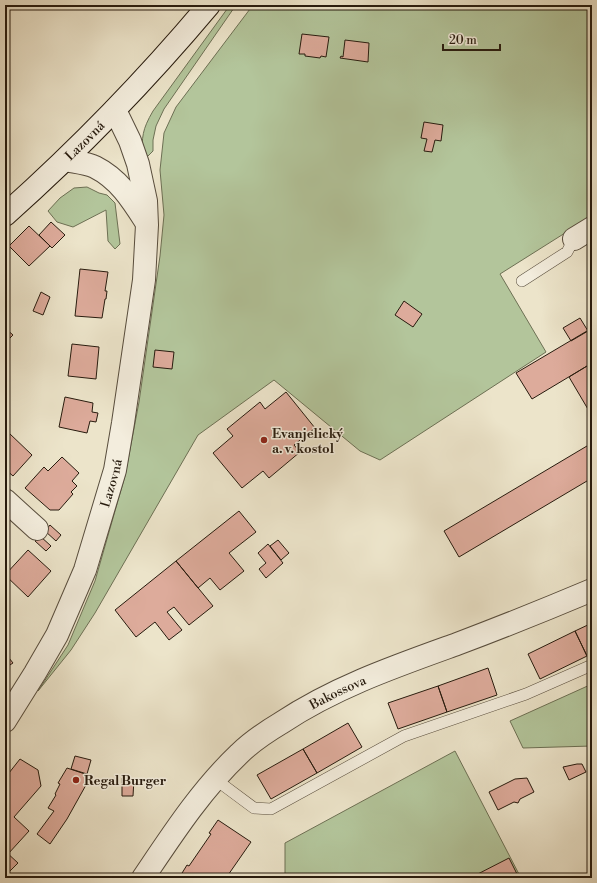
<svg xmlns="http://www.w3.org/2000/svg" width="597" height="883" font-family="'Libre Bodoni',serif">
  <style>
    .green { fill: #b3c59b; stroke: #6d7054 }
    .building { fill: #ddab9b; stroke: #271b0e }
    .lines { fill: none; stroke-linecap: round; stroke-linejoin: round }
    .lane-casing { stroke: #584d3d; stroke-width: 12 }
    .street-casing { stroke: #584d3d; stroke-width: 24 }
    .secondary-casing { stroke: #271b0e; stroke-width: 24 }
    .lane { stroke: #f3eddd; stroke-width: 11 }
    .street { stroke: #f3eddd; stroke-width: 22 }
    .secondary { stroke: #f3eddd; stroke-width: 22 }
    .poi-dot { fill: #8f2418; stroke: #f3eddd; stroke-width: 1.5 }
    .labels { text-anchor: middle; stroke-width: 3; stroke-linejoin: round; paint-order: stroke }
    .street-label { font-size: 13px; fill: #271b0e; stroke: #f3eddd }
    .poi-label { font-size: 13px; font-weight: bold; fill: #271b0e; stroke: #f3eddd; text-anchor: start }
  </style>
  <rect width="100%" height="100%" fill="#ece4ca"/>
  <filter id="stains"><feTurbulence type="fractalNoise" baseFrequency=".005" numOctaves="4"/><feColorMatrix values="0 0 0 0 .2 0 0 0 0 .09 0 0 0 0 .02 0 0 0 .5 -.17"/></filter>
  <radialGradient id="worn" r=".72"><stop offset=".6" stop-color="#630" stop-opacity="0"/><stop offset="1" stop-color="#630" stop-opacity=".3"/></radialGradient>
  <path class="green" d="M230,5H236L164,109L156,126L153,140V151L148,156L142,158C142,136 142,130 153,111Z
    M253,5H592V216L500,274L546,352L380,460L360,451L274,380L198,435L95,613L71,650L38,691L68,645L95,581L125,476L139,402L160,256L164,215L160,170L164,133L176,107Z
    M87,187L99,193L107,195L115,203L120,244L115,249L108,241L106,210L73,227L57,222L48,211L60,198L74,188Z
    M592,684V746L523,748L510,721Z
    M455,751L521,878H285V843Z"/>
  <path class="building" d="M302,34L329,37L326,57L321,56L320,58L305,56V54H299Z
    M345,40L369,43L368,62L340,58L341,56L343,57Z
    M424,122L443,125L441,141L435,140L432,152L424,151L427,139L421,138Z
    M51,222L65,235L52,248L39,235Z
    M29,226L50,246L29,266L9,246Z
    M80,269L108,272L105,291H107L106,299H105L102,318L75,316Z
    M41,292L50,297L43,315L33,311Z
    M404,301L422,314L413,327L395,315Z
    M580,318L588,331L571,341L563,328Z
    M5,328L13,335L5,343Z
    M592,328V363L532,399L516,373Z
    M72,344L99,347L96,379L68,376Z
    M155,350L174,352L172,369L153,367Z
    M592,363V416L569,377Z
    M286,392L315,428L294,445L300,452L269,478L263,471L242,488L213,453L233,436L227,429L260,402L265,409Z
    M65,397L93,403L92,412L98,413L96,422L90,421L87,433L59,427Z
    M9,433L32,455L13,476L5,469V436L6,437Z
    M592,443V478L459,557L444,531Z
    M62,457L79,473L72,481L77,486L71,492L73,494L59,510H50L25,488L44,467L48,471Z
    M239,511L256,532L229,553L244,571L220,590L210,578L198,588L176,561Z
    M50,525L61,535L56,541L45,531Z
    M40,536L51,546L46,551L35,541Z
    M278,540L289,553L281,560L270,546Z
    M268,544L283,563L266,578L259,569L266,563L258,553Z
    M28,550L51,571L28,597L5,575Z
    M176,561L213,606L189,625L174,607L167,612L182,630L169,640L155,622L136,637L115,610Z
    M592,623V654L587,656L575,631Z
    M575,631L587,656L540,679L528,654Z
    M5,653L13,663L5,668Z
    M488,668L497,695L447,712L438,686Z
    M438,686L447,712L398,729L388,703Z
    M348,723L362,747L317,773L303,749Z
    M303,749L317,773L271,799L257,775Z
    M75,756L91,760L87,774L71,769Z
    M20,759L38,770L41,786L14,817L29,831L8,854L5,851V778Z
    M577,764H582L586,772L569,780L563,767Z
    M67,768L91,776L67,819L50,844L37,834L54,811L48,808L56,795L55,794L60,784L58,783Z
    M122,778L134,779L133,796H122Z
    M527,778L534,792L520,799L518,803L514,802L498,810L489,792L515,779Z
    M218,820L251,842L226,878H179L187,865L189,866L211,834L209,833Z
    M5,851L18,863L5,876Z
    M509,858L519,878H470Z"/>
  <g class="lines">
    <g class="lane-casing">
      <path id="lane" d="M522,281L567,252L574,239
        M215,779L254,808L271,809L404,736L526,694L592,665"/>
    </g>
    <g class="street-casing">
      <g id="street">
        <path d="M65,160C74,162 87,163 95,167C119,179 132,200 146,222"/>
        <path d="M574,239L592,228"/>
        <path d="M5,500L37,529"/>
        <path id="s1" d="M5,721L35,673L57,635L85,570L115,470L123,423L144,280L147,225L146,201L138,164L130,141L115,110"/>
        <path id="s2" d="M143,878C172,835 201,790 239,754C251,742 266,732 281,723C335,687 396,666 457,644C502,627 547,609 592,590"/>
      </g>
    </g>
    <g class="secondary-casing">
      <g id="secondary">
        <path id="s3" d="M5,215C78,150 146,80 209,5"/>
      </g>
    </g>
    <use href="#lane" class="lane"/>
    <use href="#street" class="street"/>
    <use href="#secondary" class="secondary"/>
  </g>
  <g class="poi-dot">
    <circle cx="264" cy="440" r="4"/>
    <circle cx="76" cy="780" r="4"/>
  </g>
  <g class="labels">
    <g class="street-label">
      <text dy="5" stroke="none"><textPath href="#s3" startOffset="109">Lazovná</textPath></text>
      <text dy="5" stroke="none"><textPath href="#s1" startOffset="262">Lazovná</textPath></text>
      <text dy="5" stroke="none"><textPath href="#s2" startOffset="274">Bakossova</textPath></text>
    </g>
    <g class="poi-label">
      <text x="272" y="438">Evanjelický<tspan x="272" dy="15">a. v. kostol</tspan></text>
      <text x="84" y="785">Regal Burger</text>
    </g>
  </g>
  <rect width="597" height="883" fill="none" stroke="#ece4ca" stroke-width="20"/>
  <rect x="6" y="6" width="585" height="871" fill="none" stroke="#271b0e" stroke-width="2"/>
  <rect x="10" y="10" width="577" height="863" fill="none" stroke="#271b0e"/>
  <path d="M443 44v6h57v-6" fill="none" stroke="#271b0e" stroke-width="2"/>
  <text x="449" y="44" font-size="12" fill="#271b0e" stroke="#f3eddd" stroke-width="3" paint-order="stroke">20 m</text>
  <rect width="100%" height="100%" filter="url(#stains)"/>
  <rect width="100%" height="100%" fill="url(#worn)"/>
</svg>
